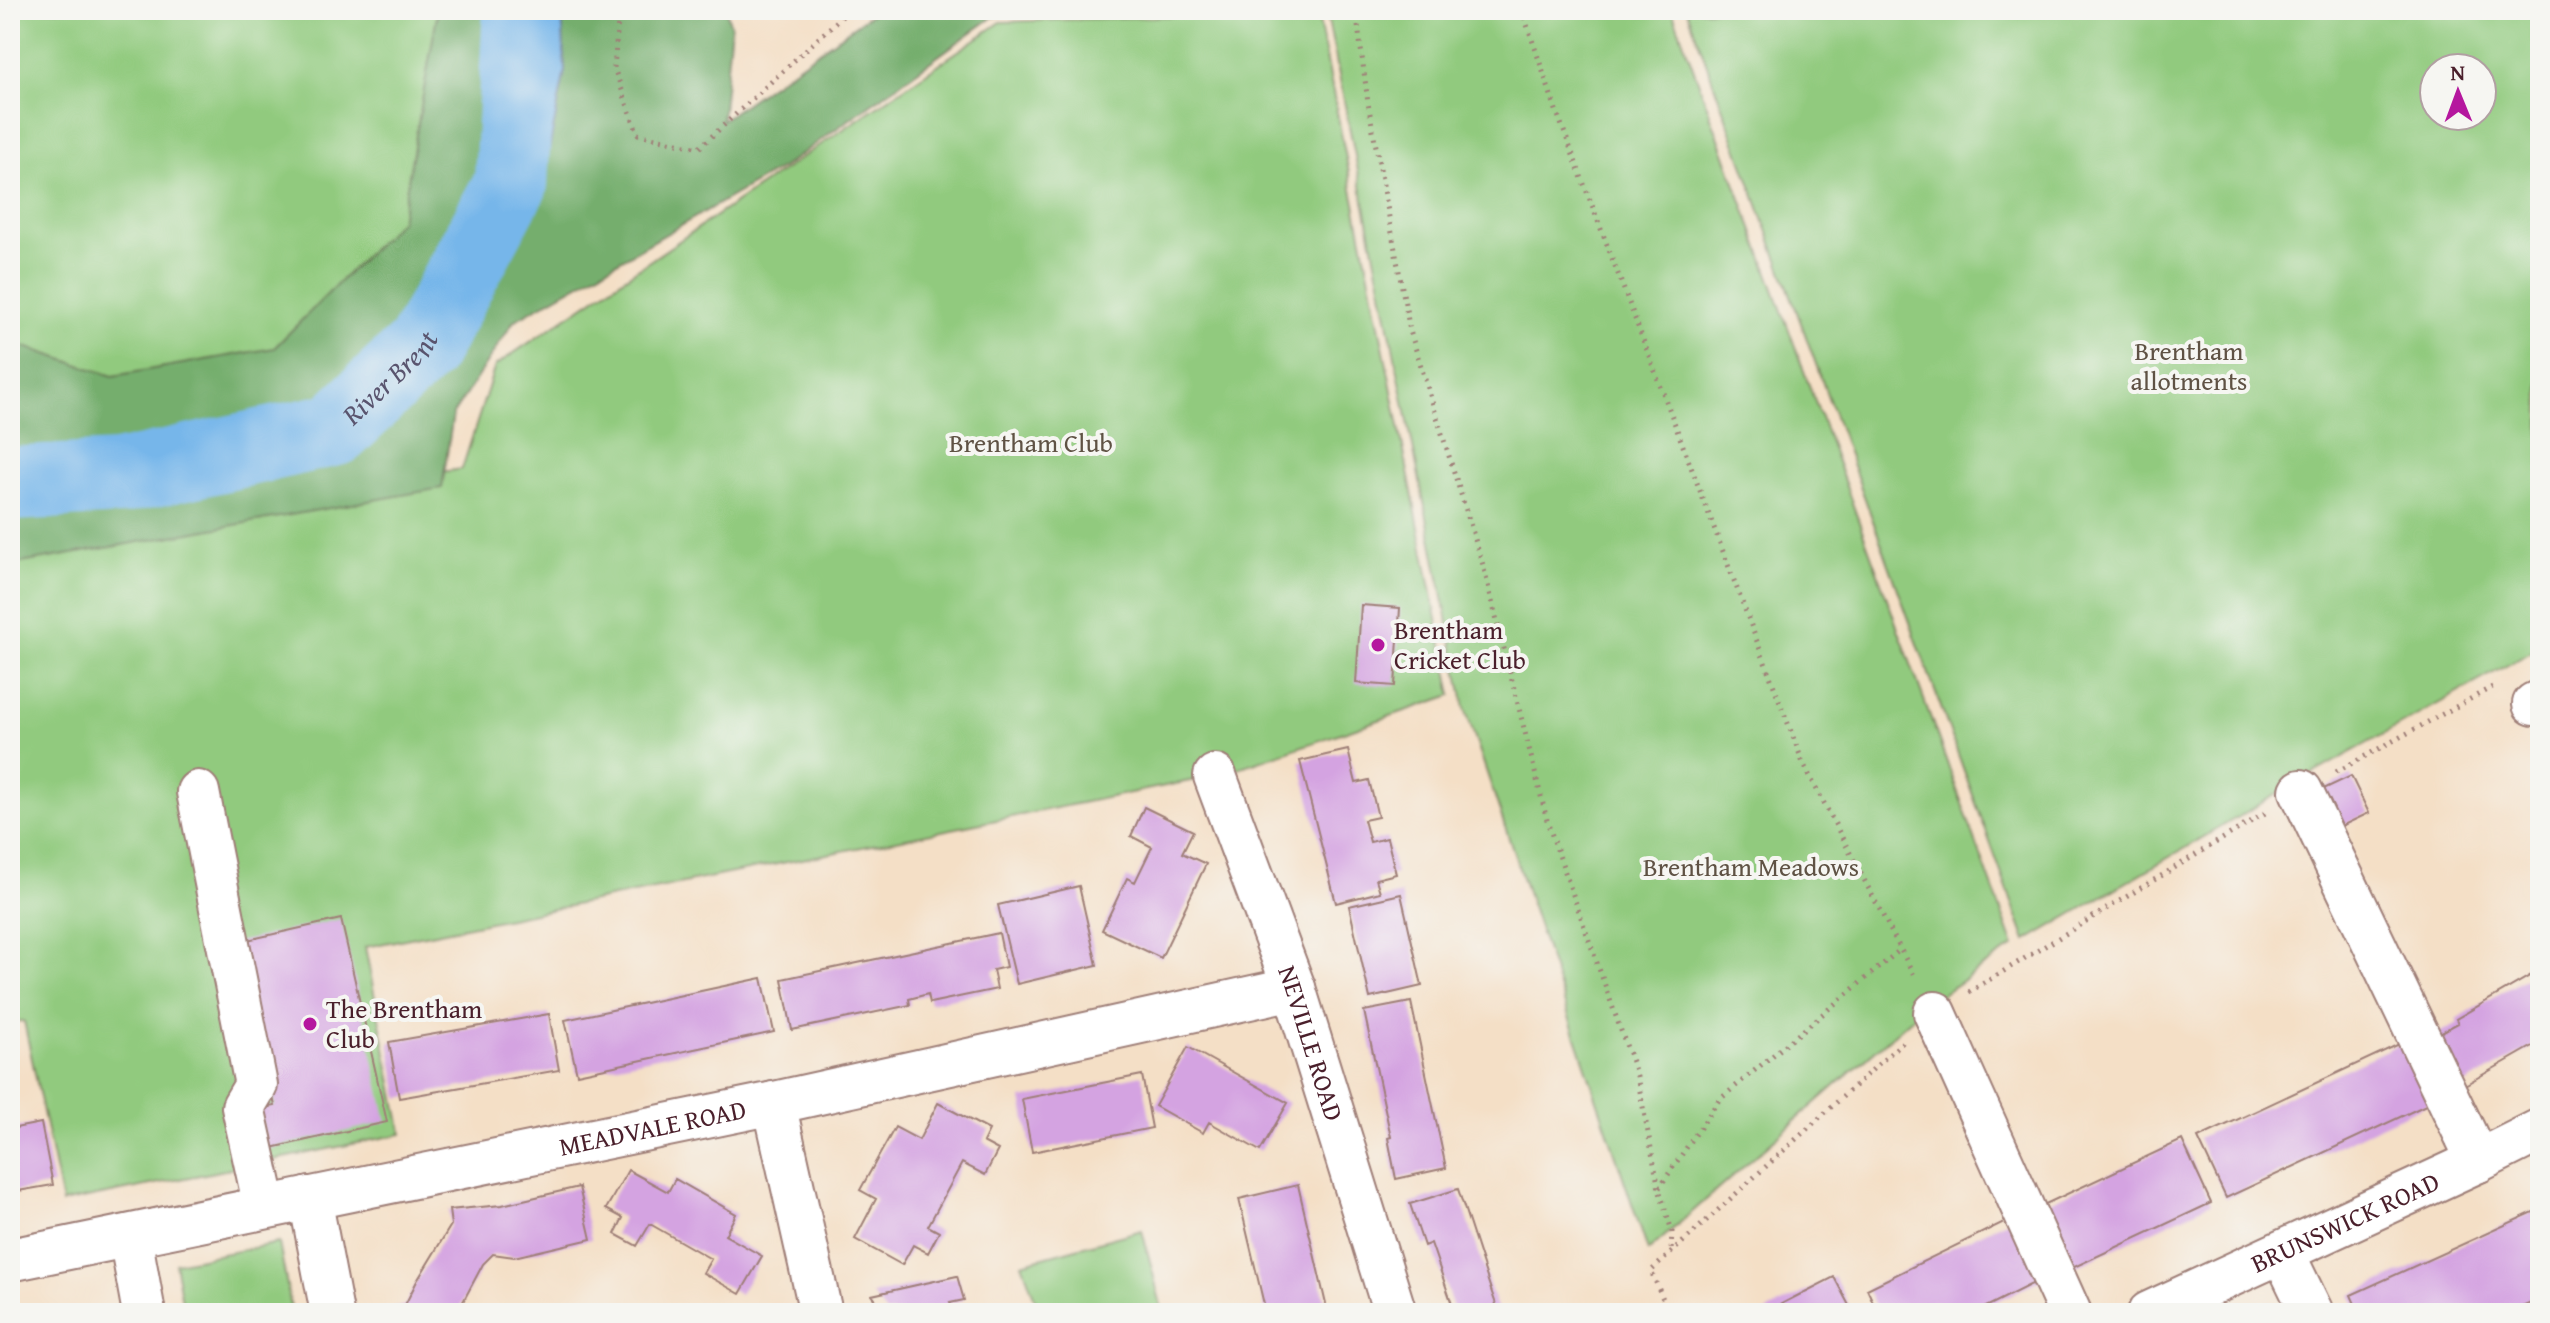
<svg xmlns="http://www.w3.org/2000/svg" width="2550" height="1323" font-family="'Gentium Book Plus',serif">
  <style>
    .green { fill: #91ca7e; stroke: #6e7454; stroke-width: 2; fill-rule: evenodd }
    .forest { fill: #74ae6d; stroke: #5f664c; stroke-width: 2 }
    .water { fill: #76b6ea; stroke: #606a8a; stroke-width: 2 }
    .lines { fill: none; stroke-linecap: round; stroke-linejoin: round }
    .river { stroke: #76b6ea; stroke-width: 74 }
    .building { fill: #d4a3e1 }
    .minor-casing { stroke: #9f7f78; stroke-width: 46 }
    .path { stroke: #9f7f78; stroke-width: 5; stroke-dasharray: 2 6; stroke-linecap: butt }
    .minor { stroke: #fff; stroke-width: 42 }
    .poi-dot { fill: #b5179e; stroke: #f6f6f2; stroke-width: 3 }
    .labels { text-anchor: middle; stroke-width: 8; stroke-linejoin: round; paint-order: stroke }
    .park-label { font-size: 26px; fill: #5f5244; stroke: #f6f6f2 }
    .poi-label { font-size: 26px; fill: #4a1f2b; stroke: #f6f6f2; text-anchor: start }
    .street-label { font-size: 26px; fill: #4a1f2b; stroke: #f6f6f2 }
    .water-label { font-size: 28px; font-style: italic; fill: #59546e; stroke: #f6f6f2 }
  </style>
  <rect width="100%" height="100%" fill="#f6f6f2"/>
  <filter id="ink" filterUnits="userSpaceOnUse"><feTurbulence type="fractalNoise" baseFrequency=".0125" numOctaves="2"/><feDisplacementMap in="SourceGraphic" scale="16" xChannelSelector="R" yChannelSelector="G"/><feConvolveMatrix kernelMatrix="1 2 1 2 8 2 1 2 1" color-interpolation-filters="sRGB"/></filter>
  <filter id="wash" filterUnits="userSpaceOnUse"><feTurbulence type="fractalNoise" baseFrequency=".006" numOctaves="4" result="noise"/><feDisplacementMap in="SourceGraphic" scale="32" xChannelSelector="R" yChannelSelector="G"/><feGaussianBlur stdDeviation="1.8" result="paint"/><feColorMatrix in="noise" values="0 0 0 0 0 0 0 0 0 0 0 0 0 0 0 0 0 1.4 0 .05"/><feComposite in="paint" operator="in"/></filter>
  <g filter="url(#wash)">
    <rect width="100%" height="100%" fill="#f4dfc6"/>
    <path class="green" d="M10,10H468L367,423L10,421Z
      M1326,10H1672L2014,946L1929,1003L1648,1251L1465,708Z
      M1687,10H2540V647L2296,783L2026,941ZM2434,68H2482V116H2434Z
      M1317,11L1452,695L1215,776L365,947L402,1134L62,1203L24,1021L10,1022V533L462,469L495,366L1001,22Z
      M1142,1230L1163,1313H1040L1022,1263Z
      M279,1243L292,1313H184L175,1263Z"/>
    <path class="forest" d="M438,10H726L731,26L722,120L877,10H1036L993,17L783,167L514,321L453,414L442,488L10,565V342L113,376L274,348L401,220Z"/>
    <path class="water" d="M499,10H562L565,71L546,165L473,315L421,287L477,187L486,139L497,100Z"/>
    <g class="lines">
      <path class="river" id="s1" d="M10,484L118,478L336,429L422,348L511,183L520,10"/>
    </g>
    <g id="blocks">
      <path class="building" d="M1361,605L1400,608L1395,686L1356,683Z
        M1348,750L1356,783L1369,780L1378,817L1364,820L1370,842L1387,838L1396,874L1376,879L1380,892L1336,903L1300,761Z
        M2351,776L2369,813L2331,831L2313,794Z
        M1144,807L1193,831L1182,853L1206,864L1161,958L1102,930L1127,878L1135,882L1152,847L1131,836Z
        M1079,886L1097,965L1017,984L998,905Z
        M1401,894L1422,986L1370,998L1349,906Z
        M341,919L387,1122L267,1149L259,1109L275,1106L238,942Z
        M999,933L1006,967L993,970L997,989L930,1003L928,994L909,999L910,1005L792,1030L782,979Z
        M2540,970V1042L2456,1090L2427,1040L2458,1023L2456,1019Z
        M762,978L774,1032L577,1074L565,1020Z
        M1411,1002L1446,1168L1396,1179L1388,1138L1391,1137L1364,1011Z
        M549,1014L559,1070L399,1098L389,1042Z
        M2412,1038L2441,1098L2226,1198L2198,1138Z
        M1188,1047L1288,1103L1260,1151L1209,1122L1203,1133L1155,1106Z
        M1142,1075L1152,1128L1032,1152L1022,1099Z
        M938,1103L989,1130L983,1142L998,1150L985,1175L962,1163L928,1226L939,1232L928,1253L913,1245L902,1265L855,1239L876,1199L860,1190L895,1127L919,1140Z
        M41,1123L53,1185L12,1192L10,1180V1129Z
        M2182,1140L2211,1203L2068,1270L2039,1207Z
        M628,1170L668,1192L675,1179L736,1214L725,1235L762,1256L740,1294L703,1273L711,1259L650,1224L637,1246L615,1234L623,1218L606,1209Z
        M1298,1185L1328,1313H1266L1239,1199Z
        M579,1187L591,1239L514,1257L493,1254L483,1264L457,1313H393L392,1309L405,1305L417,1281L451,1225L449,1210L502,1205Z
        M1458,1189L1491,1290L1499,1313H1455L1431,1243L1424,1246L1410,1204Z
        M2540,1209V1299L2509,1313H2359L2351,1295Z
        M2012,1218L2042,1279L1974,1313H1878L1867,1289Z
        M957,1276L964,1300L950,1303L955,1313H886L872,1295Z
        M1834,1277L1853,1313H1764L1795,1297Z"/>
    </g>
  </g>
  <g filter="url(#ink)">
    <use href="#blocks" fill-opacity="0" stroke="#9f7f78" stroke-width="2"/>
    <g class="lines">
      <g class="minor-casing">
        <g id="minor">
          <path d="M2534,704L2540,701"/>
          <path id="s2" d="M1215,776L1294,988L1395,1313"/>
          <path d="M2301,791L2478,1161"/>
          <path d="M198,792L256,1085L243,1107L265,1207"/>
          <path d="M1935,1013L2070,1313"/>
          <path d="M774,1103L821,1313"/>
          <path d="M310,1198L332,1313"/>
          <path d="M130,1236L144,1313"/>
          <path d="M2283,1253L2312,1313"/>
          <path id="s3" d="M10,1260L774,1103L1294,988"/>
          <path id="s4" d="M2149,1313L2478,1161L2540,1130"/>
        </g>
      </g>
      <path class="path" d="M619,10L614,68L638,134L699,148L849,10
        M1356,10L1368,103L1410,331L1483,565L1548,824L1637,1076L1659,1189L1672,1231L1671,1252
        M1522,10L1556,110L1803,763L1915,977
        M2336,772L2496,685
        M1969,992L2265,813
        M1659,1188L1719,1100L1901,949
        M1669,1313L1651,1271L1904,1041"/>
      <use href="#minor" class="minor"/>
    </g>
  </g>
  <g class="poi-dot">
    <circle cx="1378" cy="645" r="8"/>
    <circle cx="310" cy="1024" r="8"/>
  </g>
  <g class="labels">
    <g class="park-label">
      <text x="2189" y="360">Brentham<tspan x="2189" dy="30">allotments</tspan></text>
      <text x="1031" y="452">Brentham Club</text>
      <text x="1751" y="876">Brentham Meadows</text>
    </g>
    <g class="poi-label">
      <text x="1394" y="639">Brentham<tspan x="1394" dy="30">Cricket Club</tspan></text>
      <text x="326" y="1018">The Brentham<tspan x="326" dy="30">Club</tspan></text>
    </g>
    <g class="street-label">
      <text dy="9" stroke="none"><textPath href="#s2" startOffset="284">NEVILLE ROAD</textPath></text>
      <text dy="9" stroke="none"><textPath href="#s3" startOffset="656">MEADVALE ROAD</textPath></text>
      <text dy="9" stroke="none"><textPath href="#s4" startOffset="216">BRUNSWICK ROAD</textPath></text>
    </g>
    <g class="water-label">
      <text dy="10" stroke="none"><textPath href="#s1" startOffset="406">River Brent</textPath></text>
    </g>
  </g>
  <rect width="2550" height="1323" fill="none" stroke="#f6f6f2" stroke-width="40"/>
  <g transform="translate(2458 92) rotate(359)"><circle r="38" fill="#f6f6f2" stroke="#b1a0a2" stroke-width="2"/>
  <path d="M0-6L14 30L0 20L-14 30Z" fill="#b5179e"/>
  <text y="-12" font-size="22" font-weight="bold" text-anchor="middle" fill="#4a1f2b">N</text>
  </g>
</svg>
